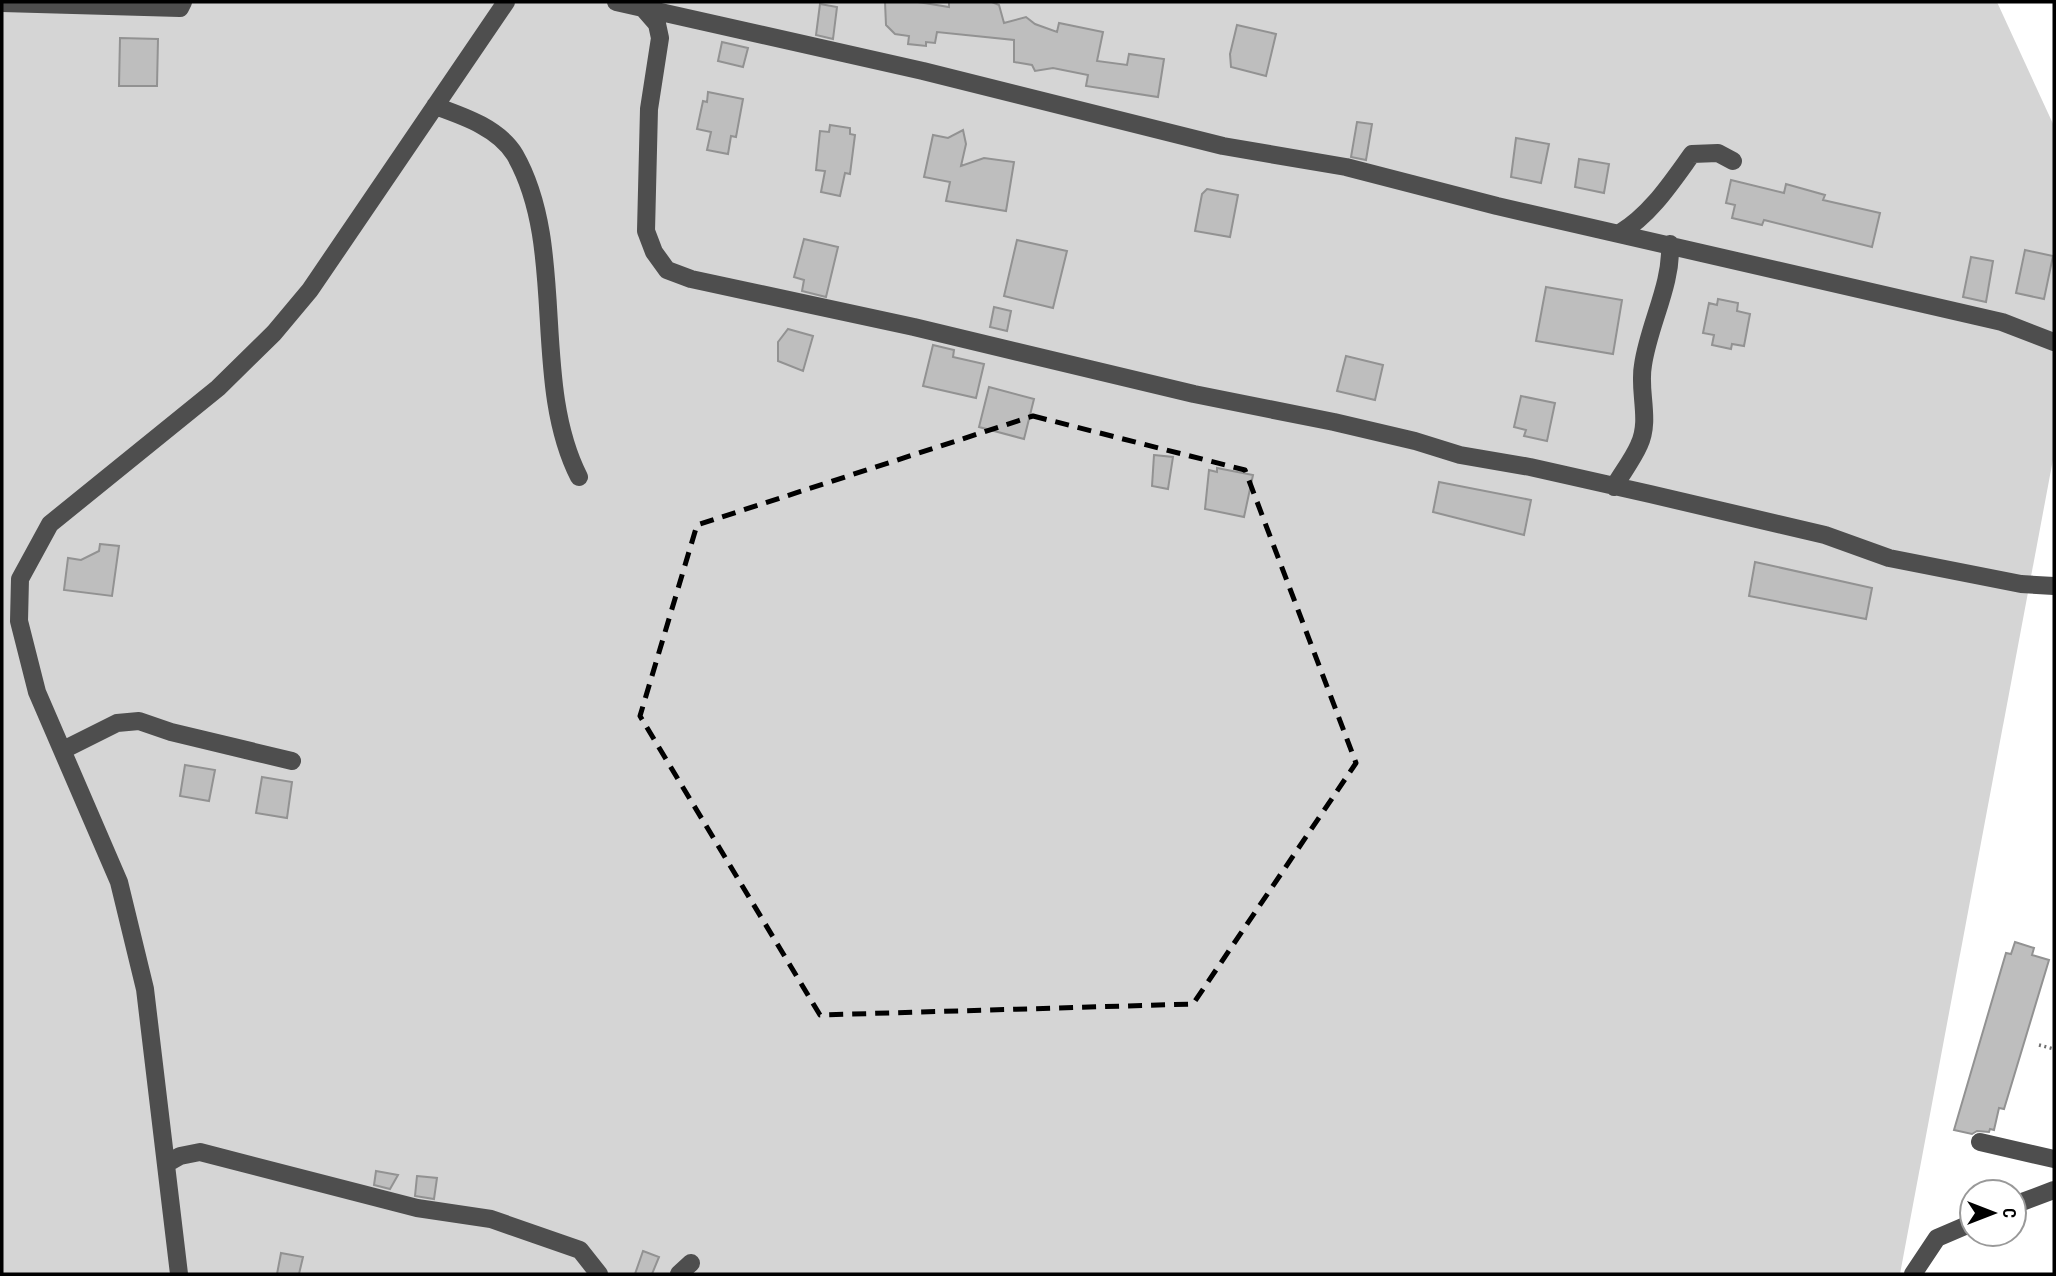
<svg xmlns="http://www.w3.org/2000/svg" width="2056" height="1276" font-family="'Sofia Sans Condensed',sans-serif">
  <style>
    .green { fill: #d5d5d5 }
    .building { fill: #bebebe; stroke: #929292; stroke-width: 2 }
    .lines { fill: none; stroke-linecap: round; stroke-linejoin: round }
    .path { stroke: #707070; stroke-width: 3.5; stroke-dasharray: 2 3.5; stroke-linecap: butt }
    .minor { stroke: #4e4e4e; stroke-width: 18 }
    .marked { fill: none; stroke: #000; stroke-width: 5; stroke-dasharray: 14 9; stroke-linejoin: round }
  </style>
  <rect width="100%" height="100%" fill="#fff"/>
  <path class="green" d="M2,2H1997L2054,126V454L1900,1274H2Z"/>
  <path class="building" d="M885,2H918L949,7V2H992L999,5L1004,23L1026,17L1035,24L1057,32L1059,23L1103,32L1097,61L1127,65L1129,54L1164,59L1158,97L1086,86L1088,75L1053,68L1035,71L1032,65L1014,62V40L937,32L935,43L926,42V46L908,44L909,36L895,34L886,25Z
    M820,4L837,7L833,39L816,35Z
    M1237,25L1276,34L1266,76L1231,67L1230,54Z
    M120,38L158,39L157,86H119Z
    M722,42L748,48L743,67L718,61Z
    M708,92L743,99L736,137L731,136L728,154L707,150L711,132L697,129L703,101L707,102Z
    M1357,122L1372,124L1366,160L1351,157Z
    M830,125L850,128V134L855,135L850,174L845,173L840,196L821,192L825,171L816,170L820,131L829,132Z
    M963,130L966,144L961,166L984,158L1014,162L1006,211L946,201L950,182L924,177L933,135L948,138Z
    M1516,138L1549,144L1541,183L1511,177Z
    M1579,159L1609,164L1604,193L1575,187Z
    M1731,180L1784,193L1786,184L1825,195L1823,200L1880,213L1872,247L1764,220L1762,225L1732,218L1735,205L1726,203Z
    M1207,189L1238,195L1230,237L1195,231L1202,194Z
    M804,239L838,247L826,297L802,291L804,280L794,277Z
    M1017,240L1067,251L1053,308L1004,296Z
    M2025,250L2053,256L2044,299L2016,293Z
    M1971,257L1993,261L1986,302L1963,297Z
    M1546,287L1622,300L1613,354L1536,341Z
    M1718,299L1738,303L1737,311L1750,314L1744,346L1732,344L1731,349L1712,345L1714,335L1703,333L1709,303L1717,305Z
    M994,307L1011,311L1007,331L990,327Z
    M788,329L813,336L803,371L778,361V342Z
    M933,345L954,350L953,357L984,364L976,398L923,386Z
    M1346,356L1383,365L1375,400L1337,391Z
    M989,387L1034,399L1024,439L979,427Z
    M1521,396L1555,403L1547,441L1524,436L1526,430L1514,427Z
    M1154,455L1173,457L1168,489L1152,486Z
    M1217,468L1253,475L1244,517L1205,509L1209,470L1217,472Z
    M1439,482L1531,500L1524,535L1433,512Z
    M100,544L119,546L112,596L64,590L68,558L81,560L99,551Z
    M1755,562L1872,588L1866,619L1749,596Z
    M185,765L215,770L209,801L180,796Z
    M262,777L292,782L287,818L256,813Z
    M2015,942L2034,948L2032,955L2049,960L2004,1109L1999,1108L1994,1130L1990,1129L1989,1132L1977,1131L1972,1134L1954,1130L2006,953L2011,954Z
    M376,1171L398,1175L390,1189L374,1185Z
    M417,1176L437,1178L434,1199L415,1196Z
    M643,1251L659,1257L652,1274H635Z
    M281,1253L303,1257L299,1274H277Z"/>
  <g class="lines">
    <path class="path" d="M2039,1045L2054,1049"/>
    <path class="minor" d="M616,2L923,71L1223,146L1346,167L1497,206L2002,322L2054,342
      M2,3L180,8L183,2
      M643,8L657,24L660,38L649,109L646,231L654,252L667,270L691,279L914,327L1194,394L1334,422L1415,441L1460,455L1530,467L1650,494L1825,535L1889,558L2021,584L2054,586
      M435,106C463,116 499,128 515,155C568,248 530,381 579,477
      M1620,233C1651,214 1671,183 1692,154L1718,153L1733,161
      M1614,487C1622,473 1633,459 1639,445C1651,420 1638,391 1643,365C1649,324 1672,285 1670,244
      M63,750L117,723L139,721L171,732L292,761
      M1980,1142L2054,1159
      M166,1164L180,1156L200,1152L417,1208L491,1219L580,1250L599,1274
      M2014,1205L2054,1190
      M179,1274L145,989L119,882L37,692L19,621L20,579L50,524L218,388L274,333L310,290L506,2
      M679,1274L691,1263
      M1913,1274L1937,1238L1972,1223"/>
  </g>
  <path class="marked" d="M1033,416L1245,470L1356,763L1193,1004L820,1015L640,716L697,525Z"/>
  <rect width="2056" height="1276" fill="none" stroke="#000000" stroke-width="7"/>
  <g transform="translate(1993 1213) rotate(90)"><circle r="33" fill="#ffffff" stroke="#999999" stroke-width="2"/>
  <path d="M0-5L12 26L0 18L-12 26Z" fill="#000000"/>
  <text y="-10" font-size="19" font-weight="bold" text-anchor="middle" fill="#000000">С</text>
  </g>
</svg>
